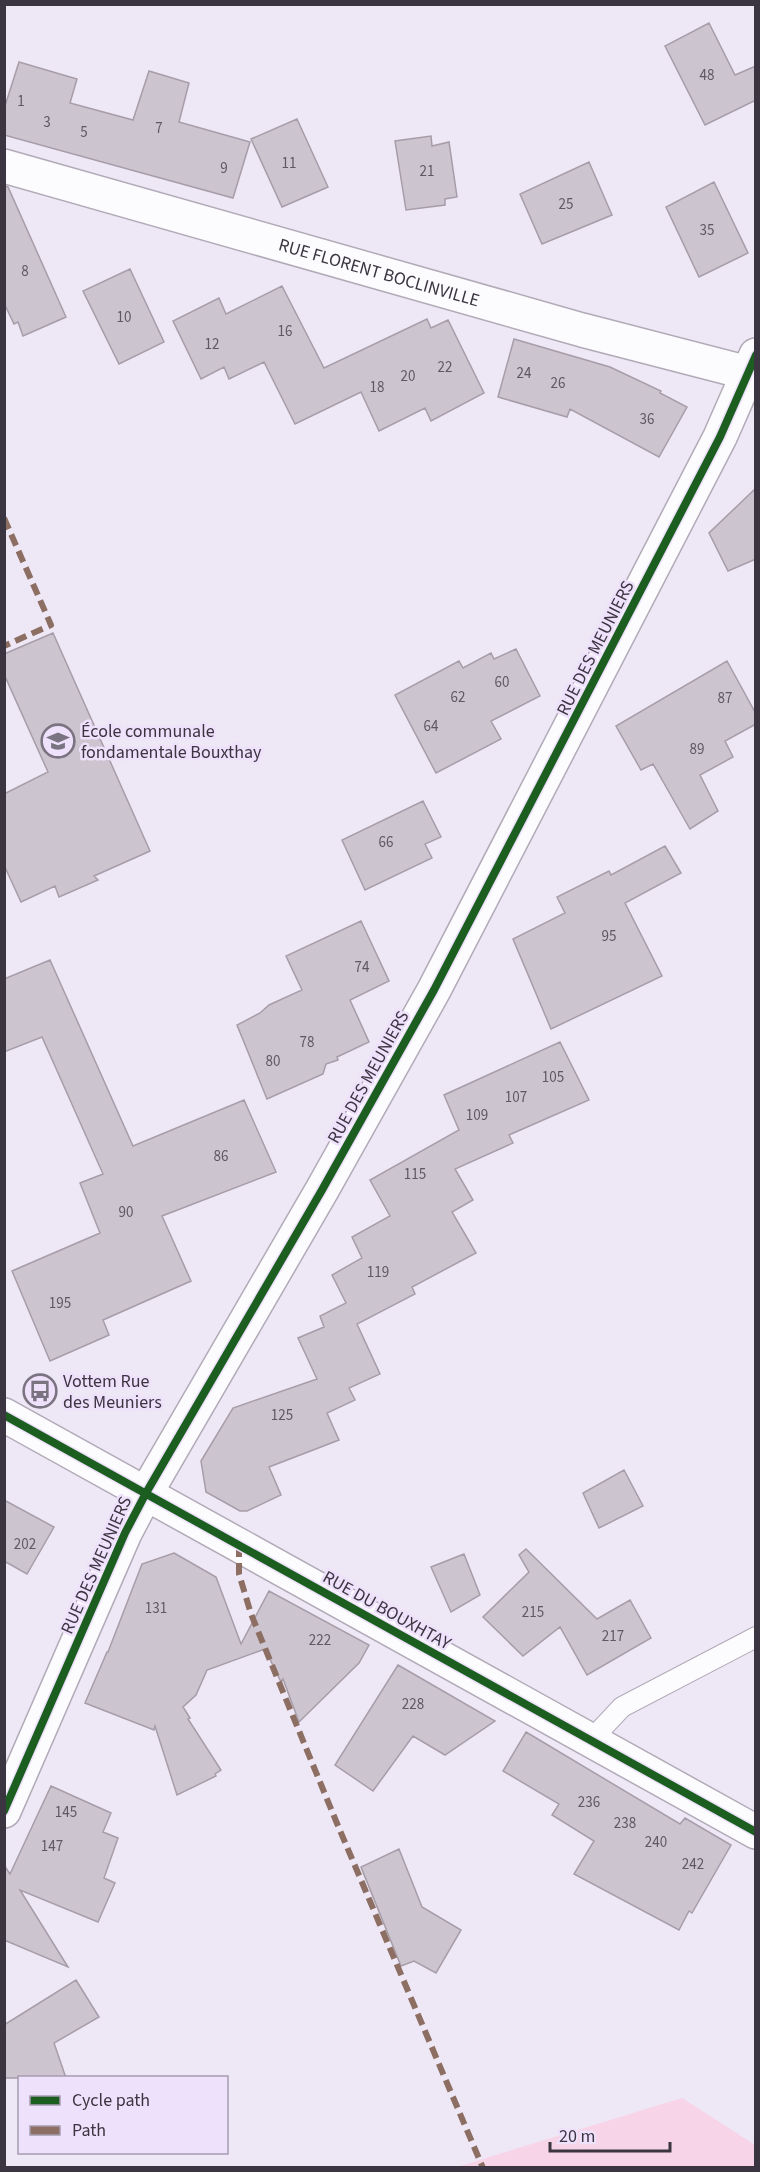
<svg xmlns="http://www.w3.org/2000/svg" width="760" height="2172" font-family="'Source Sans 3',sans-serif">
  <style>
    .green { fill: #f7d4e7 }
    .building { fill: #ccc4cf; stroke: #a69da9; stroke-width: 1.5 }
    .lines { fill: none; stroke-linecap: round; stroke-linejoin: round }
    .service-casing { stroke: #b1aab7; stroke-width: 22 }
    .minor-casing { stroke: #b1aab7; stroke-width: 36 }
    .tertiary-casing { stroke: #b1aab7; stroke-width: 36 }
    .service { stroke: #fcfbfe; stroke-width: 20 }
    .minor { stroke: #fcfbfe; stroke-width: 33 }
    .tertiary { stroke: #fcfbfe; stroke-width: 33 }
    .quiet { stroke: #8d6e63; stroke-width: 6; stroke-dasharray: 12 6; stroke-linecap: butt }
    .cycleway-casing { stroke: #eee1fb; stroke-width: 11 }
    .cycleway { stroke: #1b5e20; stroke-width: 8 }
    .labels { text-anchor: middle; stroke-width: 5; stroke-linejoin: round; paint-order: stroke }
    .number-label { font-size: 15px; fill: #5f5964 }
    .street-label { font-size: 18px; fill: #3b3541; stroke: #eee1fb }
    .poi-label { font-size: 18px; fill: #3b3541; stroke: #eee1fb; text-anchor: start }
  </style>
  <rect width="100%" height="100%" fill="#eee7f5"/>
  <path class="green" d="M682,2098L755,2145V2167L460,2166Z"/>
  <path class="building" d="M709,23L735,75L756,66V100L705,125L665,46Z
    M19,62L77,79L70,103L133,120L149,71L189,83L179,122L250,142L233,198L4,135V109Z
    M297,119L328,187L282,207L251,139Z
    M431,136L432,146L449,142L457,197L445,199V205L406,210L395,141Z
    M589,162L612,215L542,244L520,194Z
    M714,182L748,253L699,277L666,207Z
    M4,186L8,187L66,317L23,336L18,322L14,324L4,303Z
    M130,269L164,342L119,364L83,291Z
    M282,286L324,368L427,319L431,328L448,320L484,393L431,421L425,408L379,431L361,392L295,424L264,362L229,379L224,367L201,379L173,321L219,298L226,314Z
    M514,339L610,367L661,391L660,393L687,407L659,457L570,409L567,417L498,397Z
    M756,488V559L728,571L709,533Z
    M53,633L150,851L94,876L98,880L59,897L55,886L21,902L4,865V794L48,772L4,674V654Z
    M516,649L540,696L491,721L501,739L436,773L395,695L459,661L463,668L491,653L494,659Z
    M727,661L756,714V724L725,741L733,757L700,775L718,811L690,829L653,764L641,770L616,726Z
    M423,801L441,837L425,844L432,858L365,890L342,840Z
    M665,846L681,873L625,903L662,976L551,1029L513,939L565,913L557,897L609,871L611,875Z
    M361,921L389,981L350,1000L369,1042L337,1057L338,1060L326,1064L323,1074L267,1099L237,1025L260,1013L269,1005L302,990L286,956Z
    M50,960L133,1146L244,1100L276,1172L162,1216L191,1281L103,1320L109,1335L50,1361L12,1271L100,1233L80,1183L103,1174L42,1037L4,1052V979Z
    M560,1042L589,1100L509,1135L513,1143L455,1169L473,1200L452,1212L476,1253L412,1287L415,1294L357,1324L380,1374L349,1388L355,1400L327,1413L339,1440L269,1467L281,1495L247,1511H240L206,1492L201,1461L233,1408L317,1379L298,1338L324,1327L320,1316L346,1303L332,1275L362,1258L352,1237L390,1216L370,1180L459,1130L444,1095Z
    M624,1470L643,1506L599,1528L583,1493Z
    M4,1500L54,1527L27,1574L4,1561Z
    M526,1549L597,1619L630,1600L651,1638L587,1675L560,1627L523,1656L483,1617L529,1572L519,1555Z
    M174,1553L216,1577L241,1644L269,1591L369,1645L359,1663L299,1722L283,1679L281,1682L265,1649L207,1670L196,1695L183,1707L190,1718L188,1719L221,1770L215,1774L216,1776L177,1795L155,1726L154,1730L85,1703L107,1652H108L142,1564Z
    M464,1554L480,1595L451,1612L431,1567Z
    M398,1665L495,1721L445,1755L413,1736L373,1791L335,1765Z
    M526,1732L680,1824L685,1818L731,1845L692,1913L689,1911L679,1930L574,1874L594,1841L552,1815L559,1804L503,1771Z
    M51,1786L111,1813L103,1832L118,1838L104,1878L115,1883L98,1922L20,1890L68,1967L4,1940V1865L10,1874Z
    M399,1849L422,1907L461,1930L436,1973L414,1961L401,1966L361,1867Z
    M76,1980L99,2017L54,2043L66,2078H4V2025Z"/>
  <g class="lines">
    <g class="service-casing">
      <path id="service" d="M591,1740L622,1707L756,1637"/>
    </g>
    <g class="minor-casing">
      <g id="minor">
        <path id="s1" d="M4,166L582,330L756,375"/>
        <path d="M4,1415L756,1832"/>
      </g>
    </g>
    <g class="tertiary-casing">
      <path id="tertiary" d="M4,1811L125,1533L146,1493L322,1190L434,990L720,437L756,355"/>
    </g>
    <use href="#service" class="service"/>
    <use href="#minor" class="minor"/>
    <use href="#tertiary" class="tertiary"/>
    <path class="quiet" d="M4,518L51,625L4,646
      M239,1545V1574L251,1614L336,1821L483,2168"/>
    <g class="cycleway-casing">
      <path id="cycleway" d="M4,1415L756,1832
        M4,1811L125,1533L146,1493L322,1190L434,990L720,437L756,355"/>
    </g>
    <use href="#cycleway" class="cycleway"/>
  </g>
  <defs>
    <g id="school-ring" transform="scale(1.725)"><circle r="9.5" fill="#eee1fb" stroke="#7a7380" stroke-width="1.5"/><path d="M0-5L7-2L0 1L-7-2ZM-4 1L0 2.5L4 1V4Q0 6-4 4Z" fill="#7a7380"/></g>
    <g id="bus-ring" transform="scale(1.725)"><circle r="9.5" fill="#eee1fb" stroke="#7a7380" stroke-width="1.5"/><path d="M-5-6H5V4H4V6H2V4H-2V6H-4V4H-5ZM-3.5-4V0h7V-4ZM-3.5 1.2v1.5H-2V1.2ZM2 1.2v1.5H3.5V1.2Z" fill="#7a7380"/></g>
  </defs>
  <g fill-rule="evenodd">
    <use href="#school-ring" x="58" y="741"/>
    <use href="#bus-ring" x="40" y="1391"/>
  </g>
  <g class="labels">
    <g class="number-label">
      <text x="707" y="80">48</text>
      <text x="21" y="106">1</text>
      <text x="47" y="127">3</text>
      <text x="159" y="133">7</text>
      <text x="84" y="137">5</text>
      <text x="289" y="168">11</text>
      <text x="224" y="173">9</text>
      <text x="427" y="176">21</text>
      <text x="566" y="209">25</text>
      <text x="707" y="235">35</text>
      <text x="25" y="276">8</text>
      <text x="124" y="322">10</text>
      <text x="285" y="336">16</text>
      <text x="212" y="349">12</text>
      <text x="445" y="372">22</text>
      <text x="524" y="378">24</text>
      <text x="408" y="381">20</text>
      <text x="558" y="388">26</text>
      <text x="377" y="392">18</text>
      <text x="647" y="424">36</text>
      <text x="502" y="687">60</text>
      <text x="458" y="702">62</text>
      <text x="725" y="703">87</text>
      <text x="431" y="731">64</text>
      <text x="697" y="754">89</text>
      <text x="386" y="847">66</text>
      <text x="609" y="941">95</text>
      <text x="362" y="972">74</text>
      <text x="307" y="1047">78</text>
      <text x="273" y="1066">80</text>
      <text x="553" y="1082">105</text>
      <text x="516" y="1102">107</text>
      <text x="477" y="1120">109</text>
      <text x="221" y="1161">86</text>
      <text x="415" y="1179">115</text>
      <text x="126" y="1217">90</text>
      <text x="378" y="1277">119</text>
      <text x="60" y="1308">195</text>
      <text x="282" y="1420">125</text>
      <text x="25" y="1549">202</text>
      <text x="156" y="1613">131</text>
      <text x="533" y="1617">215</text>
      <text x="613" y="1641">217</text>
      <text x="320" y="1645">222</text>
      <text x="413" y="1709">228</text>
      <text x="589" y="1807">236</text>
      <text x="66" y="1817">145</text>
      <text x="625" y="1828">238</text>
      <text x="656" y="1847">240</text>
      <text x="52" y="1851">147</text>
      <text x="693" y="1869">242</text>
    </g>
    <g class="street-label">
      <text dy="6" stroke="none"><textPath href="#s1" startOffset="390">RUE FLORENT BOCLINVILLE</textPath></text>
      <text transform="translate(595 648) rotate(-63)" y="6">RUE DES MEUNIERS</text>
      <text transform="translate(368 1077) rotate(-61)" y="6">RUE DES MEUNIERS</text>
      <text transform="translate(96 1565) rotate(-66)" y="6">RUE DES MEUNIERS</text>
      <text transform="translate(387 1610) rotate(29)" y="6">RUE DU BOUXHTAY</text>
    </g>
    <g class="poi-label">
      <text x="81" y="737">École communale<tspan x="81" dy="21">fondamentale Bouxthay</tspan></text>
      <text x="63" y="1387">Vottem Rue<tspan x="63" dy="21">des Meuniers</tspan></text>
    </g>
  </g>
  <rect width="760" height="2172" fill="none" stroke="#3b3541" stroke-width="12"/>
  <rect x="18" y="2076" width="210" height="78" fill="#eee1fb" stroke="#a69cb1" stroke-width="1.5"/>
  <rect x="30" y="2096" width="30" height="9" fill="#1b5e20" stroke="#a69cb1" stroke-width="1.5"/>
  <text x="72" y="2106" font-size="18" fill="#3b3541">Cycle path</text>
  <rect x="30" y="2126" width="30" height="9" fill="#8d6e63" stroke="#a69cb1" stroke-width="1.5"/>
  <text x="72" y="2136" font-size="18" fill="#3b3541">Path</text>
  <path d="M550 2142v9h120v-9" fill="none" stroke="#3b3541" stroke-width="3"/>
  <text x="559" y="2142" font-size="18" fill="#3b3541" stroke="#eee1fb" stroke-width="4.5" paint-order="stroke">20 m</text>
</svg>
